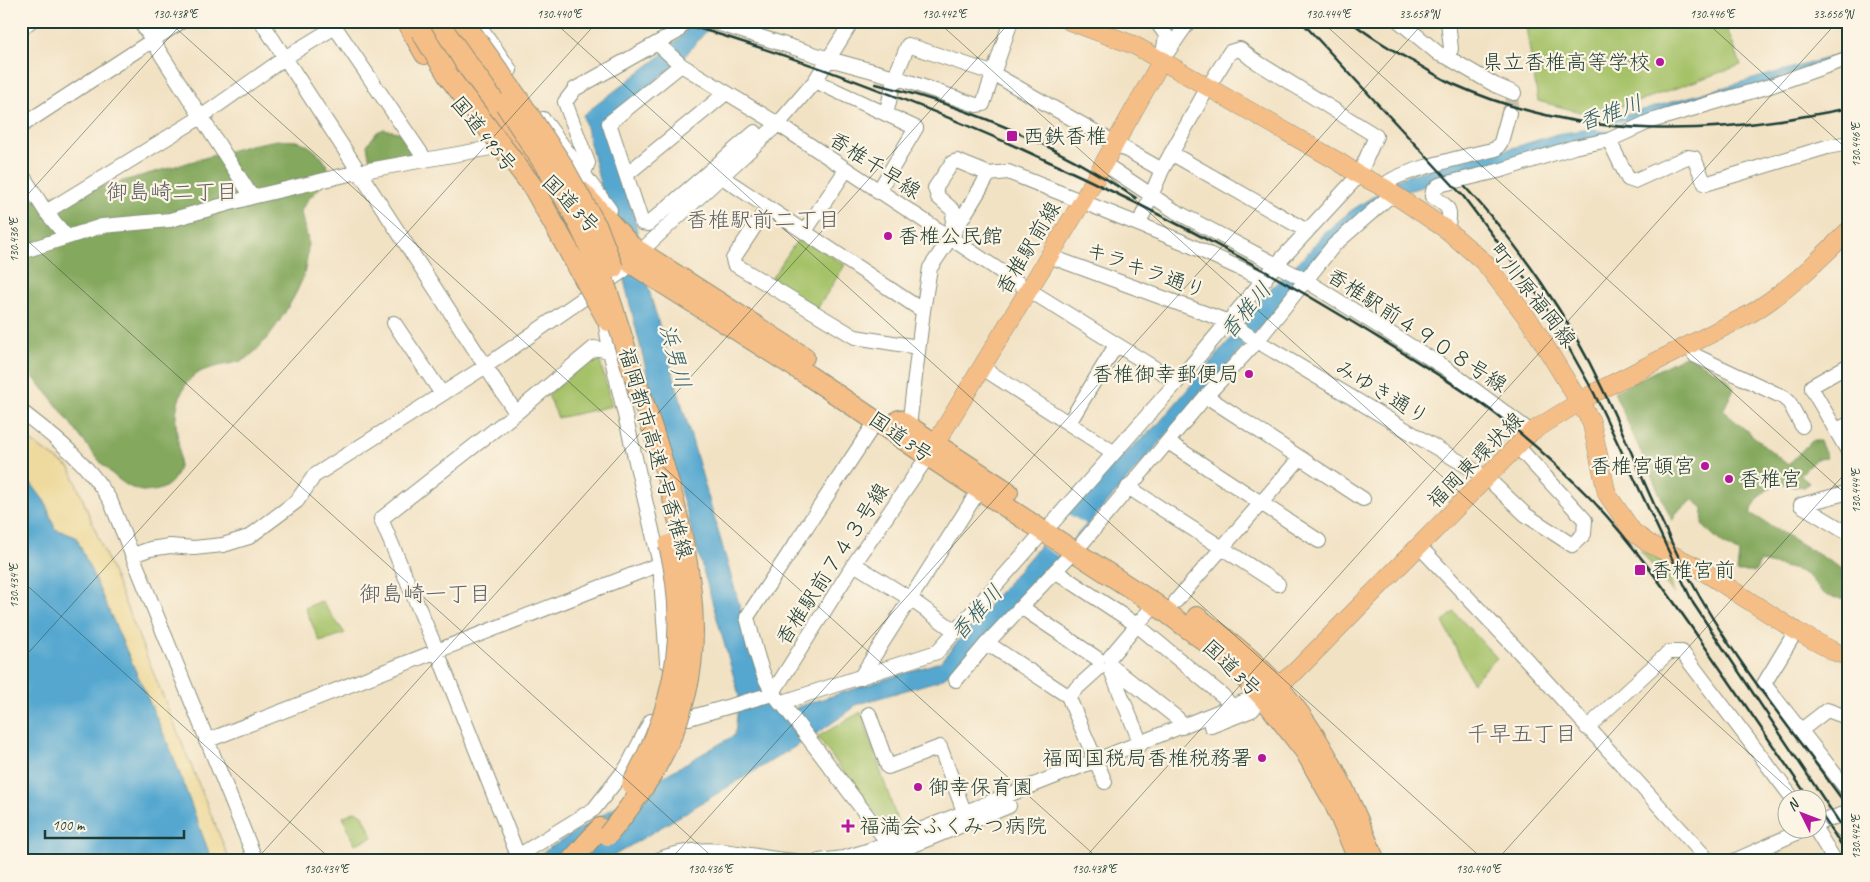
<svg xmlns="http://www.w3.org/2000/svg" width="1870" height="882" font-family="Caveat,'Klee One',sans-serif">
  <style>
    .green { fill: #a6c269; stroke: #62804e }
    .forest { fill: #84a85d; stroke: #527248 }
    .sand { fill: #eeda9e; stroke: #868c69 }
    .water { fill: #55a7d0; stroke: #3a7282 }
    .pier { fill: #f2e2c4 }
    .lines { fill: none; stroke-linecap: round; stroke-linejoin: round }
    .minor-tunnel { stroke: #c8c1a7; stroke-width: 14; stroke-dasharray: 14 7; stroke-linecap: butt }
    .minor-casing { stroke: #88907c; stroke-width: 16 }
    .major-casing { stroke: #88907c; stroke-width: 19 }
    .highway-casing { stroke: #88907c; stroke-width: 22 }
    .minor { stroke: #fff; stroke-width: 14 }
    .major { stroke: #f6be87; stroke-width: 18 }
    .highway { stroke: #f6be87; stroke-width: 20 }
    .rail { stroke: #1f3d34; stroke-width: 2.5 }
    .highway-bridge-casing { stroke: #88907c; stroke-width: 22; stroke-linecap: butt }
    .highway-bridge { stroke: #f6be87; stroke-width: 20 }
    .ticks { fill: none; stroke: #1f3d34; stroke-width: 1; stroke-opacity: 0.45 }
    .poi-dot { fill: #b5179e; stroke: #fcf5e5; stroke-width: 2 }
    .labels { text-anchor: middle; stroke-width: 4.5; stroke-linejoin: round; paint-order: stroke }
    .poi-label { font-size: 21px; fill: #1f3d34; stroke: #fcf5e5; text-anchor: start }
    .street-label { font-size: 21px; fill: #1f3d34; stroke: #fcf5e5 }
    .water-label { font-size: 22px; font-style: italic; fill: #2f5d63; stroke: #fcf5e5 }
    .neighbourhood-label { font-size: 22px; fill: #5f6165; stroke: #fcf5e5 }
    .neatline { fill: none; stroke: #1f3d34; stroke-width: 2 }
    .ticks-label { font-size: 12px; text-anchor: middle; fill: #1f3d34 }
  </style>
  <rect width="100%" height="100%" fill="#fcf5e5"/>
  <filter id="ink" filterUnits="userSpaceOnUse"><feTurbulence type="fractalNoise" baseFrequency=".02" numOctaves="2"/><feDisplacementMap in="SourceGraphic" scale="10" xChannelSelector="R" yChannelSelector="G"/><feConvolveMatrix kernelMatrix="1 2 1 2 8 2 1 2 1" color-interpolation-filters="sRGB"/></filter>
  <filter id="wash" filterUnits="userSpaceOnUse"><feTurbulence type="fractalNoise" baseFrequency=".0096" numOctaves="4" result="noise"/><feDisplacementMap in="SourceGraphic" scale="20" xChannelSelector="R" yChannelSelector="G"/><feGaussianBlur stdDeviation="1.12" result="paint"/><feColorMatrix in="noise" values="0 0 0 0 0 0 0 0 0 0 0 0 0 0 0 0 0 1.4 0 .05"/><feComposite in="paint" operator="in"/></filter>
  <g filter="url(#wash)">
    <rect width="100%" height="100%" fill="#f2e2c4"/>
    <path class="green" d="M1525,21H1724L1741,65L1628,105L1580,112L1538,101Z
      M800,236L845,265L817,309L771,279Z
      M588,361H600L612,406L558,418L548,395Z
      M1640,550L1667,564L1674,594Z
      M321,601L345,633L320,642L305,608Z
      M1454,612L1497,658L1472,682L1443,622Z
      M861,712L899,826L895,828L885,826L817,737Z
      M355,811L363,815L373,837L355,844L343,817Z"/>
    <path class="forest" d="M384,129L407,134L419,153L376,162L369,157L367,145L377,132Z
      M277,140C283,141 290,140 297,141C310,143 337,166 326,180C318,192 307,197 301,211C302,222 308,233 308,244C308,253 306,268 303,277C296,298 262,354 241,361C222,367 196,366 185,386C180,395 177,405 176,415C174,438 190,469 167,486C159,491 151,492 142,491C110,486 77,430 58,407C47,392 34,378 21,364V202L116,183L250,145Z
      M1687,355L1727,378L1734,388L1723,411L1788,465L1811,441H1820L1827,458L1816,459L1800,475L1809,483L1805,487L1776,484L1760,495L1750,513L1849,573V598C1813,601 1822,580 1799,571C1787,567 1773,565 1760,562L1755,572H1737L1739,553L1722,543L1702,525L1703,508L1693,500L1677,512L1672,521L1614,392Z"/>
    <path class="sand" d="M21,435L70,468L230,861H212L172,753L76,537L55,529L45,502L21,470Z"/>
    <path class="water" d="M693,21H715L683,58L607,120L630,196L649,290L745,625L784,715L800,706L940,662L1100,476L1159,423L1232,337L1244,317L1270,289L1306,255L1324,233L1352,210L1382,191L1393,180L1502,148L1506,150L1557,134L1591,129L1602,119L1636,112L1849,52L1763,84L1635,121L1625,130L1400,193L1302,280L1062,554L949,674L940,680L855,705L852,709L816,734L605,861H529L664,776L735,735L739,695L650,385L583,115L658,58L681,37Z
      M21,470L45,502L55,529L76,537L172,753L212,861H21Z"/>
    <path class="pier" d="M1597,120L1636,123L1625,133L1583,128L1590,127Z
      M1068,514L1086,524L1058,556L1040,545Z"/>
  </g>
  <g filter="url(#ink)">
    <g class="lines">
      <path class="minor-tunnel" d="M1509,113L1514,93"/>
      <g class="minor-casing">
        <path id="minor" d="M140,21L252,197
          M261,21L516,413
          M476,21L510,70
          M711,21L829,59L895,77L976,105L983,104L1011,21
          M1156,21L1166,35L1162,60L1189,21
          M1399,21L1439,54L1447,57
          M1448,21L1451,49L1447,57L1495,85L1514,93
          M21,28L31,21
          M657,43L681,65L778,124L1029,290L1177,382
          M681,65L609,123L642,223L648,224L755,132
          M815,81L916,128L878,192
          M886,114L895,77L908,45L992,73L1162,170
          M543,119L610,210
          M21,126L182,21
          M1609,140L1628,179L1634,181L1687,157L1694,158L1705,184L1827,147L1849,143
          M1171,153L1307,231
          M957,161L989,174L951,237L954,211L938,197L935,188L952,163Z
          M1103,163L1175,211L1305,280L1444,367L1531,432
          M21,173L46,212L66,236
          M627,174L726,93
          M989,174L1008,172L1183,242L1265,280
          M583,175L588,163L565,102L575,89L677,32L685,21
          M722,177L923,311
          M1383,187C1391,172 1476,154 1496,149L1501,142L1509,113
          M767,208L733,259L734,264L855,337L918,347
          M46,212L201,117L286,57L335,27L425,159
          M1447,230C1451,209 1451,208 1432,196L1433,191L1439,185L1502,170L1574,147L1609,140L1651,121L1770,86L1849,58
          M805,231L846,170
          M21,252L102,226L170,220L252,197L358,172L491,148
          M1049,256L1229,322L1257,341L1487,478L1526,515L1572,545L1584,534L1585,520L1517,446
          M604,313L610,351L660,564L667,662
          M394,323L442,394
          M1687,346L1696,356L1783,397L1789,402L1802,426
          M1849,365L1812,386V389L1849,453
          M981,367L1113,452
          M1206,396L1363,499
          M21,411C57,439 86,461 110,500L256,861
          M877,420L747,617C756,649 760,682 784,706L888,843L896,861
          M1069,423L1116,345
          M909,426L923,311L930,268L951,237
          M1836,430L1849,424
          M1168,442L1319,541
          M1128,487L1278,584
          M1801,505L1849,534
          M1801,505L1849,492
          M1053,522L1177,382L1276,265L1359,175L1376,136L1252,59L1240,49L1230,52L1208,87L1162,170L1139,224
          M1083,542L1206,396L1257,341L1334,245L1389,197L1400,199
          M1420,547L1526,659L1709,861
          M133,555L150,549L170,546L194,548L223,545L249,537L297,501L314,476L486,366L623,271L640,252L778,124L815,81L852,21
          M854,564L909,598L955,631
          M1055,571L1137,625L1223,696L1233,708
          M1176,601L1300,458
          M1021,607L1098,659
          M1796,631L1764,684L1849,792
          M987,643L1068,696L1105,782
          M1110,657L1155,604
          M1111,666L1177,718L1182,727
          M1110,668L1141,744
          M860,678L979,490
          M956,680L987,643L1074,551
          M772,694L854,564L928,456
          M1068,696L1099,668
          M780,703L937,652L1043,532
          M672,712L689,718L772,694
          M869,714L888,767L940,747L965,814
          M1211,726L1252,710L1263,697
          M1587,728L1669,652H1682L1794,800
          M1800,731L1827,710L1849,718
          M206,741L660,564
          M1818,823L1849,812
          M1816,830L1835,861
          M510,861L594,809L627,767L651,721
          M520,861L437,651L381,519L516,413L594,348L610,351
          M655,861C705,839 744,857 795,861
          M696,861H724
          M819,861L844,858L867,851L1248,700L1263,697
          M874,861L1009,806
          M1734,861L1803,830"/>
      </g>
      <g class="major-casing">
        <path id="major" d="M1069,21L1134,45L1339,162L1359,175L1383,187L1447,230L1485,263L1531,323L1591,421L1607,494L1633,532L1648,543L1695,566L1796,631L1833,651L1849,657
          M928,456L1082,202L1162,60
          M1267,694L1295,672L1531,432L1594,393L1750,314C1788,291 1818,261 1849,230"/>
      </g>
      <g class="highway-casing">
        <path id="highway" d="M406,21L425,54
          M428,21L508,138L550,182
          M449,21L516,118
          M582,192L631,246L804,357
          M598,232L631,263L809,376L928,456L1155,604L1221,653L1263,697L1305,751L1333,800L1359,861
          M899,420L1008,492
          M1197,617C1225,638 1255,661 1278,687C1323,738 1350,799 1375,861
          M571,861L600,828"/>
      </g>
      <use href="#minor" class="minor"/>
      <use href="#major" class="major"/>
      <use href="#highway" class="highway"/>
      <path class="rail" d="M674,21C907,88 1148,198 1354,323C1395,348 1436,372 1475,399C1517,428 1557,464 1593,501C1633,544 1668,593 1701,641C1738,694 1774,747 1810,800
        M1301,21L1463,196L1543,302L1594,393L1693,603L1849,837
        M1350,21C1369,36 1389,48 1410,60C1425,68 1438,77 1453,84C1582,142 1713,136 1849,108
        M876,84C969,107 1056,144 1136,198
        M1465,187C1520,246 1569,317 1603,390C1633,452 1657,518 1690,579C1734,662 1795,733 1849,809
        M1818,810L1849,856"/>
      <g class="highway-bridge-casing">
        <path id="highway-bridge" d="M463,21L517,97L561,163L598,229L613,268
          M421,31L449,77L533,187L608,321
          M505,104C533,147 563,190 585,237C606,279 617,323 632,368C664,464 711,592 686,693C671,751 644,790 608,835
          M632,784C675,710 690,629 669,545"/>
      </g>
      <use href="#highway-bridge" class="highway-bridge"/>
    </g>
  </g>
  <path class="ticks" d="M168,21L1101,861M553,21L1485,861M937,21L1801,800M1321,21L1849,497M1705,21L1849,151M21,202L184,21M21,235L717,861M21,580L333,861M21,661L598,21M1818,814L1849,843M255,861L1011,21M669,861L1425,21M1082,861L1838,21M1496,861L1849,469"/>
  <g class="poi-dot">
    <circle cx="1660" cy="62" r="5"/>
    <rect x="1006" y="130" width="12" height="12" rx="2.5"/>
    <circle cx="888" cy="236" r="5"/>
    <circle cx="1249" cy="374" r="5"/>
    <circle cx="1705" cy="466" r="5"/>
    <circle cx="1729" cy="479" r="5"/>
    <rect x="1634" y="564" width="12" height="12" rx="2.5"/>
    <circle cx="1262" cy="758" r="5"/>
    <circle cx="918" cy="787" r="5"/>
    <path d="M845.5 818.5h5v5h5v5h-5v5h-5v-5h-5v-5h5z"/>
  </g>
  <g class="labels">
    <g class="poi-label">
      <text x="1650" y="69" text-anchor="end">県立香椎高等学校</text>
      <text x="1023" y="143">西鉄香椎</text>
      <text x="898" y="243">香椎公民館</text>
      <text x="1239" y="381" text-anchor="end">香椎御幸郵便局</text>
      <text x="1695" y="473" text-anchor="end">香椎宮頓宮</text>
      <text x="1739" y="486">香椎宮</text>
      <text x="1651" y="577">香椎宮前</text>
      <text x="1252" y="765" text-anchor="end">福岡国税局香椎税務署</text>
      <text x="928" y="794">御幸保育園</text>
      <text x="859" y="833">福満会ふくみつ病院</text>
    </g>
    <g class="street-label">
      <text transform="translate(484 134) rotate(51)" y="7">国道495号</text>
      <text transform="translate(875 165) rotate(33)" y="7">香椎千早線</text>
      <text transform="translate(571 204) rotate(46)" y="7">国道3号</text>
      <text transform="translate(1028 248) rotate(-59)" y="7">香椎駅前線</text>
      <text transform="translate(1146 270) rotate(20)" y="7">キラキラ通り</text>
      <text transform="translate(1533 295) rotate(52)" y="7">町川原福岡線</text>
      <text transform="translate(1417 330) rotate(33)" y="7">香椎駅前４９０８号線</text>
      <text transform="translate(1382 392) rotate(31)" y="7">みゆき通り</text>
      <text transform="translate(901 437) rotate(35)" y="7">国道3号</text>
      <text transform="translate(656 453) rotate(74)" y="7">福岡都市高速1号香椎線</text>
      <text transform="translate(1475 460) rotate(-45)" y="7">福岡東環状線</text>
      <text transform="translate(832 564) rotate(-57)" y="7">香椎駅前７４３号線</text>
      <text transform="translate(1232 668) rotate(44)" y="7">国道3号</text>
    </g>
    <g class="water-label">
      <text transform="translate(1610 112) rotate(-19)" y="8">香椎川</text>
      <text transform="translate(1245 310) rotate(-50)" y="8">香椎川</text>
      <text transform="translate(676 356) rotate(75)" y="8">浜男川</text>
      <text transform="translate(976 612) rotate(-48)" y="8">香椎川</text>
    </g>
    <g class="neighbourhood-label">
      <text x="172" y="199">御島崎二丁目</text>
      <text x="763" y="227">香椎駅前二丁目</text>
      <text x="425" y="601">御島崎一丁目</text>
      <text x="1522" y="741">千早五丁目</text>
    </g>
  </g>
  <rect width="1870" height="882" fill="none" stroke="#fcf5e5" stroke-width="55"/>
  <g transform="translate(1802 814) rotate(312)"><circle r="24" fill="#fcf5e5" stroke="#a4ab9e"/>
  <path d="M0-4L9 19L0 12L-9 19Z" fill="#b5179e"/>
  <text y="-8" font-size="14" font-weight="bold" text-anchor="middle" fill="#1f3d34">N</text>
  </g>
  <path d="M45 830v8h139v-8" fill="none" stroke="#1f3d34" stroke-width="2.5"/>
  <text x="52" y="830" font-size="15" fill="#1f3d34" stroke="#fcf5e5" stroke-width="4" paint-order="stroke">100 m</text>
  <rect x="28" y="28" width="1814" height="826" class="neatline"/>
  <g class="ticks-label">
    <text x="175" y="18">130.438°E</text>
    <text x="559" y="18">130.440°E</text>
    <text x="944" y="18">130.442°E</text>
    <text x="1328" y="18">130.444°E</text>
    <text x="1419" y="18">33.658°N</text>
    <text x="1712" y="18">130.446°E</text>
    <text x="1833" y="18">33.656°N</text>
    <text transform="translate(1856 145) rotate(-90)" y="4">130.446°E</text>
    <text transform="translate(14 240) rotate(-90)" y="4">130.436°E</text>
    <text transform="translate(1856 491) rotate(-90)" y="4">130.444°E</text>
    <text transform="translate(14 586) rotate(-90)" y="4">130.434°E</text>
    <text transform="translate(1856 837) rotate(-90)" y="4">130.442°E</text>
    <text x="326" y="873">130.434°E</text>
    <text x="710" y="873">130.436°E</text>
    <text x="1094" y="873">130.438°E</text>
    <text x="1478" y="873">130.440°E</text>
  </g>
</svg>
